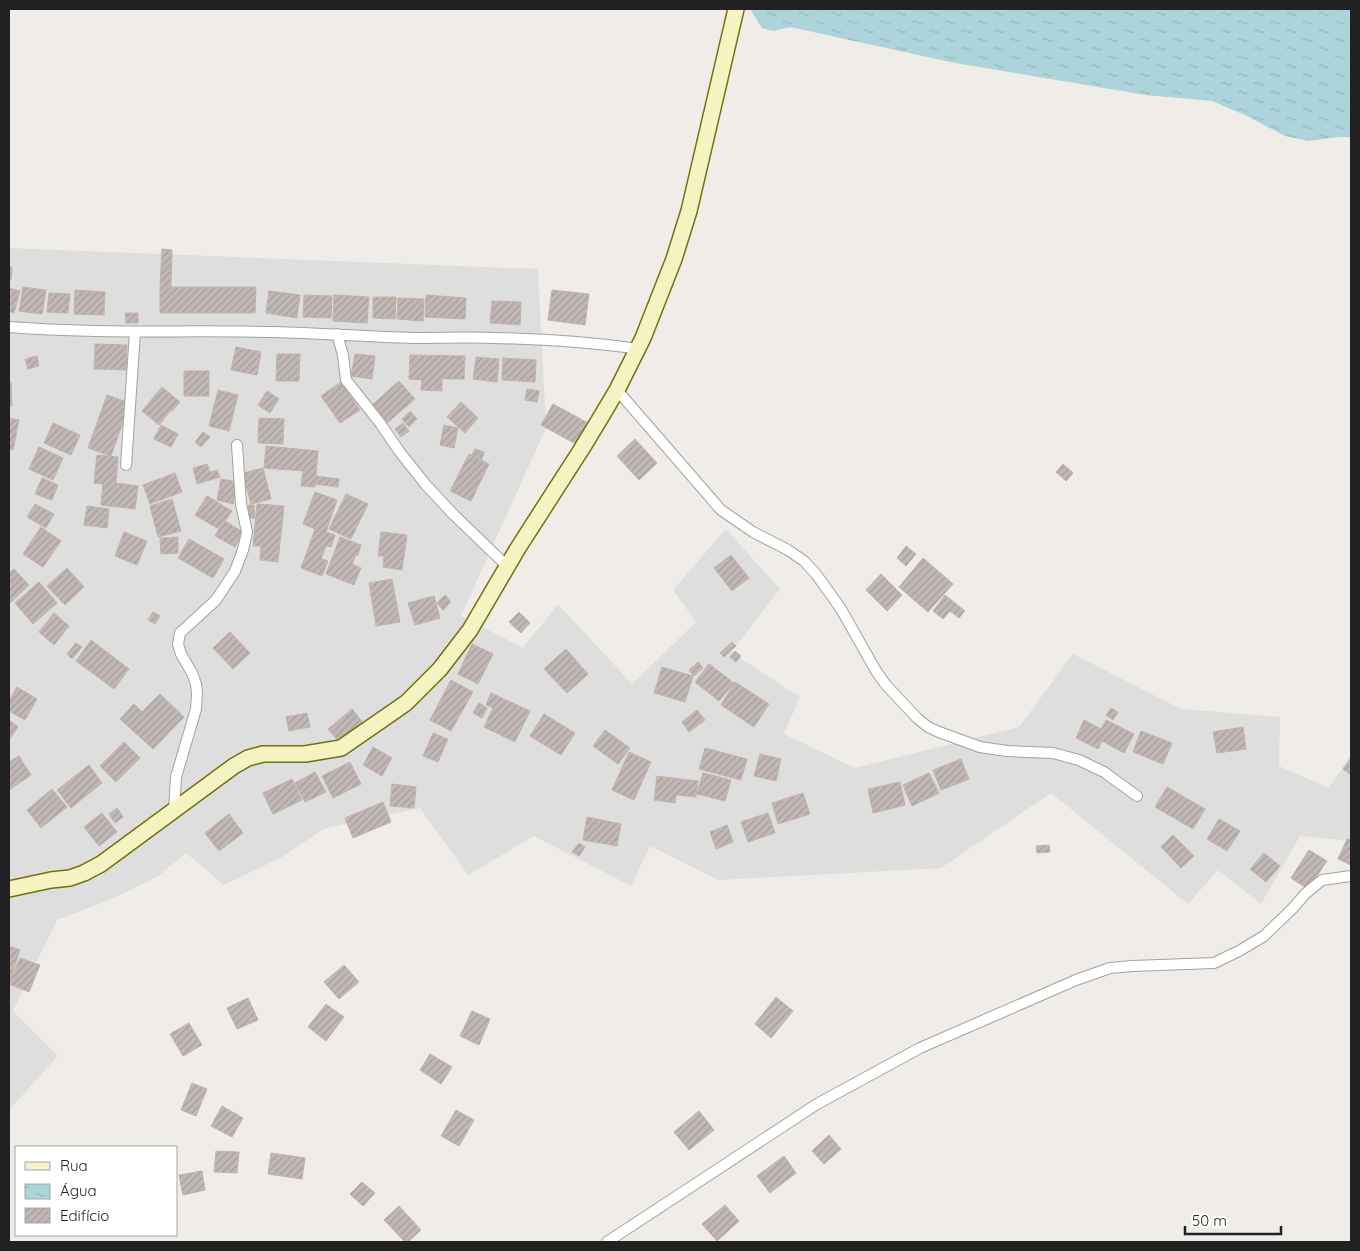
<svg xmlns="http://www.w3.org/2000/svg" width="1360" height="1251" font-family="Quicksand,sans-serif">
  <style>
    .residential { fill: #dfdede }
    .water { fill: url(#water-ripples) }
    .building { fill: url(#building-hatch); stroke: #c1b3ab }
    .lines { fill: none; stroke-linecap: round; stroke-linejoin: round }
    .street-casing { stroke: #a2a2a2; stroke-width: 12 }
    .secondary-casing { stroke: #71720d; stroke-width: 18 }
    .street { stroke: #fff; stroke-width: 10 }
    .secondary { stroke: #f5f3c1; stroke-width: 15 }
  </style>
  <defs>
    <pattern id="water-ripples" width="26" height="14" patternUnits="userSpaceOnUse" patternTransform="scale(1.25)"><rect width="26" height="14" fill="#acd4da"/><path d="M2 4q2-2 4 0t4 0M15 11q2-2 4 0t4 0" fill="none" stroke="#94b6bb"/></pattern>
    <pattern id="building-hatch" width="6" height="6" patternUnits="userSpaceOnUse" patternTransform="scale(1.25)"><rect width="6" height="6" fill="#c1b8b5"/><path d="M-1 1l2-2M0 6l6-6M5 7l2-2" fill="none" stroke="#a69e9b"/></pattern>
  </defs>
  <rect width="100%" height="100%" fill="#f0ede8"/>
  <path class="residential" d="M9,248L538,269L546,428L461,616L523,648L558,604L632,684L696,622L673,590L726,529L780,589L731,652L800,697L784,734L855,768L1019,727L1073,654L1181,709L1280,717L1279,766L1329,788L1351,755V841L1300,836L1261,904L1218,870L1188,904L1051,793L941,868L718,880L650,846L631,886L534,836L468,875L420,808L326,828L280,858L224,885L186,853L157,877L112,899L57,920L13,1011L58,1056L9,1110Z"/>
  <path class="water" d="M750,9H1351V137H1339L1308,141L1285,136L1247,116L1212,101L1146,95L955,63L790,27L774,31L762,28Z"/>
  <path class="building" d="M162,249L172,250L171,287L160,286Z
    M9,267H12L11,280H9Z
    M23,287L46,290L42,314L19,311Z
    M160,287H256L255,313H160Z
    M9,288L20,291L14,313L9,311Z
    M75,290L105,292L104,315L74,314Z
    M552,290L589,294L585,325L548,320Z
    M269,291L300,295L297,318L266,313Z
    M49,293L70,294L68,313L47,312Z
    M304,295L332,296L331,318L303,317Z
    M334,295L369,297L367,323L333,321Z
    M426,295L466,298L465,319L425,317Z
    M373,297H396L395,319L373,318Z
    M398,298L424,299L423,321L397,319Z
    M492,301L521,302L520,325L490,323Z
    M125,313H138V323H126Z
    M95,344L127,345L126,370L94,369Z
    M236,347L261,352L257,375L231,370Z
    M277,354H300L299,381H276Z
    M355,354L375,356L372,379L351,376Z
    M410,355L465,356L464,379H442V391L421,390L422,380L409,379Z
    M37,356L39,366L28,369L25,359Z
    M476,357L499,359L497,382L473,379Z
    M503,358L536,360L535,382L502,380Z
    M184,371H209V396H184Z
    M399,381L415,399L387,423L371,406Z
    M9,382H11L12,406H9Z
    M341,382L360,410L340,423L321,396Z
    M162,387L180,402L172,411L171,410L159,425L142,411Z
    M527,389L539,391L537,402L525,400Z
    M218,390L238,395L229,431L209,426Z
    M267,391L279,399L270,413L258,405Z
    M107,395L130,403L111,456L88,448Z
    M461,402L478,418L465,433L447,417Z
    M553,404L588,423L576,444L541,425Z
    M410,411L417,419L409,427L402,419Z
    M9,418L19,420L13,450L9,449Z
    M259,418L284,419L283,444L258,443Z
    M53,423L80,435L71,455L44,443Z
    M403,423L409,431L401,437L395,429Z
    M161,425L178,434L171,447L154,439Z
    M444,425L458,428L454,448L440,445Z
    M203,432L210,437L201,447L195,442Z
    M635,439L657,463L639,480L617,456Z
    M266,446L318,451L315,487L301,486L303,471L264,468Z
    M39,447L63,458L53,480L29,469Z
    M475,449L484,452L482,459L472,455Z
    M469,454L489,464L471,501L450,491Z
    M97,455L118,457L116,483L138,486L135,509L101,505L103,484L94,483Z
    M207,464L210,472L217,470L220,477L197,484L193,468Z
    M1063,464L1073,473L1066,481L1056,472Z
    M263,468L271,499L251,504L243,473Z
    M175,473L182,492L150,504L143,485Z
    M316,476L339,479L338,487L315,484Z
    M42,478L58,485L52,500L35,494Z
    M221,479L237,482L233,504L217,500Z
    M315,492L337,500L326,532L335,535L331,547L326,546L321,559L328,561L322,576L301,568L315,529L303,524Z
    M346,494L368,504L351,539L329,529Z
    M207,496L232,511L225,521L243,532L235,547L215,536L219,529L195,515Z
    M172,499L181,531L158,537L150,506Z
    M35,504L54,514L46,528L27,517Z
    M257,504L284,506L278,562L260,560L261,546H253Z
    M248,505H254L255,518H248Z
    M87,506L109,509L107,528L84,525Z
    M41,527L61,541L43,567L23,554Z
    M124,532L147,541L137,565L115,556Z
    M381,532L407,535L402,570L383,567L384,556H378Z
    M178,537V553L161,554L160,538Z
    M340,537L361,545L358,555H356L352,564L361,568L354,585L326,574Z
    M189,539L224,559L213,578L178,558Z
    M906,546L916,554L906,566L897,558Z
    M731,555L749,578L732,591L714,568Z
    M923,558L953,584L928,612L899,587Z
    M67,568L84,587L65,605L47,586Z
    M14,569L29,585L9,604V573Z
    M881,574L902,595L887,611L866,590Z
    M392,579L400,622L376,626L369,583Z
    M39,582L57,603L33,624L15,603Z
    M445,595L451,602L443,610L437,603Z
    M945,595L965,611L959,618L950,611L943,619L933,611Z
    M434,596L440,618L415,625L408,603Z
    M153,612L160,616L155,624L148,620Z
    M519,612L530,623L521,633L509,622Z
    M54,613L69,626L54,645L39,632Z
    M230,632L250,653L233,669L213,648Z
    M91,640L129,669L114,689L76,661Z
    M732,642L736,646L724,657L720,653Z
    M76,643L82,647L72,659L67,654Z
    M472,644L493,654L478,684L458,674Z
    M566,649L588,674L567,693L544,669Z
    M735,651L741,656L736,662L730,657Z
    M698,662L703,668L694,676L689,670Z
    M709,664L734,683L719,701L695,682Z
    M662,667L693,676L685,702L654,693Z
    M451,680L473,692L451,731L430,720Z
    M735,682L769,704L754,727L721,705Z
    M17,687L37,699L25,720L9,711V701Z
    M491,693L530,711L515,742L484,727L493,708L486,705Z
    M160,694L184,717L153,749L120,719L134,704L142,712Z
    M479,703L487,708L482,718L473,713Z
    M1111,708L1118,712L1113,720L1106,715Z
    M352,709L364,724L340,743L328,729Z
    M697,710L705,720L689,732L682,722Z
    M307,713L310,727L289,731L286,717Z
    M544,714L575,733L561,755L530,736Z
    M9,720L18,727L9,740Z
    M1084,720L1101,729L1106,720L1134,734L1124,753L1102,741L1098,749L1076,738Z
    M1243,727L1246,749L1217,753L1213,732Z
    M605,730L630,748L618,764L593,746Z
    M1141,731L1172,743L1163,764L1133,752Z
    M433,733L448,739L438,762L423,756Z
    M124,742L140,758L116,782L100,766Z
    M373,747L392,758L382,776L363,765Z
    M705,748L747,759L741,780L699,769Z
    M629,752L651,762L634,800L612,790Z
    M760,754L781,759L776,781L754,776Z
    M19,756L31,775L9,790V762Z
    M1351,758V775L1343,769Z
    M961,759L969,779L941,790L933,770Z
    M350,762L361,784L333,798L322,776Z
    M89,765L102,783L71,808L57,790Z
    M315,772L326,792L305,802L295,783Z
    M703,773L731,780L725,801L697,794Z
    M929,773L939,793L912,806L903,785Z
    M657,776L698,781L696,797L676,795L675,803L654,800Z
    M292,779L302,800L273,814L263,793Z
    M900,782L905,805L873,813L868,789Z
    M392,784L416,787L414,808L390,806Z
    M1167,787L1205,809L1193,829L1155,807Z
    M52,789L67,807L41,828L27,810Z
    M803,793L810,814L778,824L772,803Z
    M383,802L391,822L353,838L345,818Z
    M117,808L123,817L115,823L109,814Z
    M102,813L117,832L99,846L84,827Z
    M768,813L775,833L748,842L741,822Z
    M229,814L243,833L219,851L205,833Z
    M587,817L621,824L617,846L583,840Z
    M1219,819L1240,831L1227,851L1207,839Z
    M727,825L733,842L716,849L710,832Z
    M1173,835L1194,856L1181,868L1161,847Z
    M1347,839L1351,840V865L1338,859Z
    M579,843L585,847L579,856L572,852Z
    M1049,845L1050,852L1037,853L1036,846Z
    M1309,850L1327,861L1308,889L1291,878Z
    M1264,853L1280,866L1266,882L1250,869Z
    M9,946L20,950L10,981L9,980Z
    M20,958L40,965L29,992L9,984Z
    M344,965L359,982L339,999L324,982Z
    M776,997L793,1011L771,1038L755,1024Z
    M248,998L258,1020L237,1029L227,1008Z
    M326,1004L344,1017L326,1041L308,1027Z
    M472,1011L490,1019L479,1045L460,1036Z
    M189,1023L202,1045L183,1056L170,1034Z
    M430,1054L452,1067L441,1084L420,1070Z
    M192,1083L207,1089L196,1116L181,1110Z
    M222,1106L243,1118L232,1137L211,1126Z
    M456,1110L474,1120L459,1146L441,1136Z
    M699,1111L714,1130L689,1150L674,1132Z
    M829,1135L841,1149L824,1164L812,1151Z
    M216,1151L239,1152L237,1173L214,1172Z
    M271,1153L305,1158L302,1179L268,1174Z
    M784,1156L796,1173L770,1193L757,1176Z
    M202,1171L205,1190L183,1195L179,1175Z
    M362,1182L375,1193L363,1206L350,1194Z
    M725,1205L739,1221L717,1241L702,1224Z
    M399,1206L421,1230L408,1242H405L384,1220Z"/>
  <g class="lines">
    <g class="street-casing">
      <path id="street" d="M9,327C97,334 186,330 274,332C321,333 368,337 414,338C441,338 468,337 494,338C542,339 590,342 638,349
        M337,334L343,355L346,380L380,423L399,451L426,485L454,515L508,567
        M617,390L721,510L753,532L788,550L804,561L816,574L841,609L876,671L886,685L917,718L928,727L939,732L980,747L1007,751L1053,753L1079,760L1104,772L1137,796
        M126,465L135,332
        M174,811L176,777L196,709L197,693L196,684L192,673L181,654L178,644L180,633L216,600L235,571L243,550L247,532L241,504L237,445
        M607,1242L817,1104L920,1048L1076,980L1110,968L1132,966L1214,963L1239,951L1264,936L1293,908L1305,894L1322,880L1351,876"/>
    </g>
    <g class="secondary-casing">
      <path id="secondary" d="M9,889L51,880L70,878L84,873L101,864L234,766L248,758L263,754H305L341,748L406,703L440,669L470,630L518,548L581,450L598,422L617,390L643,338L674,259L689,211L736,9"/>
    </g>
    <use href="#street" class="street"/>
    <use href="#secondary" class="secondary"/>
  </g>
  <rect width="1360" height="1251" fill="none" stroke="#212121" stroke-width="20"/>
  <rect x="15" y="1146" width="162" height="90" fill="#ffffff" stroke="#a6a6a6"/>
  <rect x="25" y="1162" width="25" height="8" fill="#f5f3c1" stroke="#a6a6a6"/>
  <text x="60" y="1171" font-size="15" fill="#212121">Rua</text>
  <rect x="25" y="1184" width="25" height="15" fill="url(#water-ripples)" stroke="#a6a6a6"/>
  <text x="60" y="1196" font-size="15" fill="#212121">Água</text>
  <rect x="25" y="1208" width="25" height="15" fill="url(#building-hatch)" stroke="#a6a6a6"/>
  <text x="60" y="1221" font-size="15" fill="#212121">Edifício</text>
  <path d="M1185 1226v8h96v-8" fill="none" stroke="#212121" stroke-width="2.5"/>
  <text x="1192" y="1226" font-size="15" fill="#212121" stroke="#ffffff" stroke-width="4" paint-order="stroke">50 m</text>
</svg>
